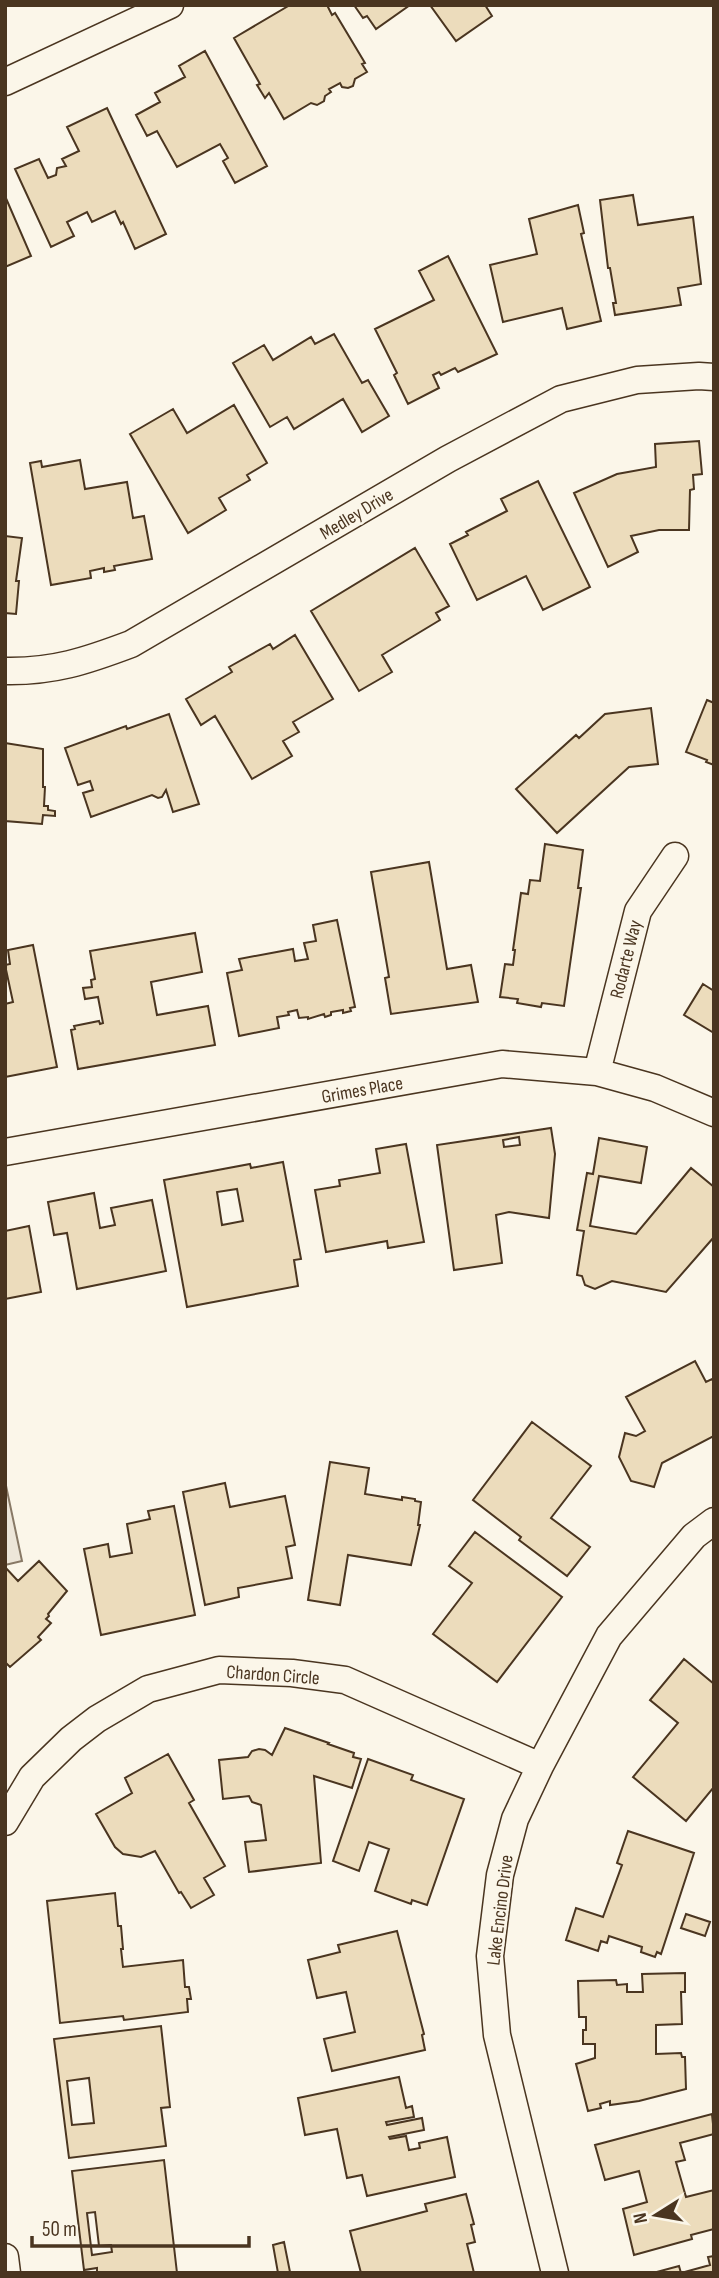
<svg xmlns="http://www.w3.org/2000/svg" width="719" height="2278" font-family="'Sofia Sans Condensed',sans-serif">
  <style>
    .green { fill: #ede6d9; stroke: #887966; stroke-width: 2 }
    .building { fill: #ecdcbc; stroke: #4a3520; stroke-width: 2; fill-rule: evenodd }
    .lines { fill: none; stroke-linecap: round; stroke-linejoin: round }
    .minor-casing { stroke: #4a3520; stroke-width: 29 }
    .minor { stroke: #fbf6e9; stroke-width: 26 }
    .labels { text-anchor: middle; stroke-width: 5; stroke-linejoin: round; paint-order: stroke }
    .street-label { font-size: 19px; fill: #4a3520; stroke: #fbf6e9 }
  </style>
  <rect width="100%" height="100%" fill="#fbf6e9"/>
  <path class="green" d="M5,1481L22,1561L5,1565Z"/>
  <path class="building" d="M290,5H327L332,15L335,13L365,63L362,64L367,72L355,79L353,86L348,88L342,87L340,83L329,89L331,92L325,96L324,101L317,105L311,103L284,119L269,93L265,98L257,85L260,84L234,38Z
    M354,5H410L376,29L367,16L363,18Z
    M430,5H485L492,16L456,41Z
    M205,51L267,166L235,183L223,161L228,158L220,144L177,167L157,131L147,136L136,115L160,102L155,93L185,77L179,66Z
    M107,108L166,234L135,249L123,222L121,224L115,211L92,222L87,212L67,222L74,236L51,247L15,169L39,159L48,178L56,175L57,168L66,166L62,159L79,151L67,127Z
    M713,188H714V310H713Z
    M633,195L638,225L693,217L701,284L678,288L681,305L615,315L613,303H616L610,268H608L600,200Z
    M5,196L31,256L5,267Z
    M578,205L584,233L581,234L601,321L567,329L562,308L503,322L490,265L537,254L529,219Z
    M448,256L497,354L458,372L455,368L441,375L439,372L433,375L439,388L408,404L394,375L397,373L375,329L434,300L419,271Z
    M334,334L362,383L368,380L389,416L362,432L343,399L294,429L287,417L270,427L233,363L264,345L273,360L311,337L315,344Z
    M234,405L267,463L247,475L250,480L219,498L226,510L188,533L130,434L173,409L187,433Z
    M699,441L702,474L693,475L694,489L690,490L689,530H659L631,536L638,552L608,567L574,493L617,474L656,467L655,444Z
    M80,460L85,489L127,482L133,518L144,516L152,559L114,566L115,570L104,572V568L90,571L91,578L51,585L30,463L41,461L42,467Z
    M538,481L590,587L543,610L526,576L477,600L450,544L468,535L466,532L507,511L501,499Z
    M5,536L22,538L16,581H19L16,614L5,613Z
    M415,548L449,606L436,613L440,620L382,655L392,672L359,691L311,611Z
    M295,635L333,699L293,722L299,732L283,741L292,756L252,779L215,716L201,725L186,699L232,672L229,667L270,644L273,649Z
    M707,700L714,703V765L706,762L707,760L686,752Z
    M651,708L658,764L629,767L557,833L516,789L576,735L579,738L605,714Z
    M169,714L199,804L173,812L166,790L162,797L158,798L152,795L91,817L83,793L93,790L90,781L78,785L65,748L126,726L127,729Z
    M5,743L43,749V787H45L44,806H48V810L55,811V816L43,815L42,824L5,821Z
    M545,844L583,850L578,888H581L564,1006L542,1003L541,1007L517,1003L518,999L500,997L505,964L513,965L515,950H513L521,893L528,894L530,880L540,881Z
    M429,862L447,969L471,965L478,1002L391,1014L385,978L389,977L371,872Z
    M337,920L355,1007L350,1008L351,1011L343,1013V1010L331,1012V1015L325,1017L324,1014L308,1019V1017L299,1018L297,1010L288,1012L289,1015L277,1017L279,1028L239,1036L227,973L242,970L239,959L293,949L295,961L308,959L304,943L316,941L313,925Z
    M195,933L202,972L151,982L157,1015L208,1006L215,1045L78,1069L71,1030L75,1029L74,1026L99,1021L100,1024L103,1023L98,997L85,999L83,988L92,987L91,980L95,979L90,951Z
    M33,945L57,1067L5,1077V1004L13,1002L5,965L10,964L8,950Z
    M703,984L714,991V1033L684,1015Z
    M551,1128L555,1154L549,1218L509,1212L496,1215L502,1263L454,1270L437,1145ZM519,1137L520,1145L504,1147L503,1140Z
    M599,1138L647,1147L641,1183L599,1176L590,1226L636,1234L691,1168L714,1187V1237L666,1292L612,1281L595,1289L585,1285L582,1276L577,1275L584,1231L577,1230L587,1173L593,1174Z
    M406,1144L424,1242L388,1248L387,1241L326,1252L315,1190L340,1186L339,1180L380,1173L376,1149Z
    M283,1162L301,1259L294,1260L298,1286L187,1307L164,1180L250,1164L251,1168ZM237,1189L243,1221L222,1225L217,1192Z
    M94,1193L100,1228L115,1225L111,1208L152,1200L166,1271L77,1289L67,1233L54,1235L48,1202Z
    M29,1226L41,1292L5,1299V1231Z
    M695,1361L706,1382L712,1379L714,1383V1436L662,1463L654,1487L631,1481L619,1457L625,1433L636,1436L645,1431L626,1397Z
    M532,1422L591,1466L551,1518L590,1547L567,1576L519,1540L521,1537L473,1500Z
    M330,1462L369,1468L365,1494L402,1500V1497L415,1499V1501L421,1502L418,1525H420L411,1565L348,1555L340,1605L308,1600Z
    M225,1483L230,1507L285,1496L295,1545L286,1547L292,1578L238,1588L239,1597L205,1605L183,1492Z
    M174,1506L195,1615L101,1635L84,1549L108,1544L110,1557L132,1553L127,1524L150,1519L148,1511Z
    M475,1532L562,1597L497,1682L433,1634L472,1583L449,1566Z
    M39,1561L67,1591L48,1614L49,1616L46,1619L51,1623L38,1637L41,1640L10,1667L5,1662V1567L18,1581Z
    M684,1659L714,1684V1787L686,1821L633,1777L678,1723L650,1700Z
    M285,1728L329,1743L328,1744L354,1753L353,1757L361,1759L352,1788L314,1776L321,1863L249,1872L245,1842L266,1840L261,1805L252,1802L249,1796L223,1799L219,1760L248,1757L252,1751L259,1749L265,1750L272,1755Z
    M168,1754L194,1800L189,1803L225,1866L204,1878L214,1895L191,1908L181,1892L179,1893L155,1851L141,1857L123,1854L115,1847L96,1814L132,1793L125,1778Z
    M368,1759L413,1775L411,1780L464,1799L427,1905L412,1900L411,1904L375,1891L389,1849L369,1842L359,1871L333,1861Z
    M628,1831L694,1853L661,1954L657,1952L655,1957L641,1952L642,1947L609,1936L607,1943L601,1941L598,1951L566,1940L576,1908L603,1917L622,1865L617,1863Z
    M115,1893L118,1926H121L123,1949H121L123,1967L183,1960L185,1987H189L191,1999H187L188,2012L124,2020L123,2016L60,2023L47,1901Z
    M686,1914L710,1922L705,1936L681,1928Z
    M397,1931L424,2034L422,2035L425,2050L332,2071L324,2039L355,2032L346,1992L317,1998L308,1960L340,1952L338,1945Z
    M685,1973V1992H681L682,2024L656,2025V2054L681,2053L682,2057H685L686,2089L639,2101L610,2105V2101L600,2104L601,2108L588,2111L576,2064L595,2058V2044H583V2030H586V2017H579L578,1981L616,1980L617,1985L627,1984V1992H643L642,1974Z
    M161,2026L170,2107L161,2108L166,2146L69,2158L54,2039ZM89,2078L94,2123L72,2125L67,2081Z
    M399,2077L406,2108L412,2106L414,2117L386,2122L387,2125L422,2118L424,2130L389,2137L390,2139L406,2136L409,2150L420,2148L419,2143L447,2137L455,2177L367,2196L362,2175L347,2178L337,2129L305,2135L298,2098Z
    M712,2114L714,2134L680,2143L685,2160L676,2162L686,2197L714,2190V2229L691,2235L692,2239L634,2255L623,2209L647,2202L639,2171L605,2180L595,2145Z
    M164,2160L177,2273H97V2268L84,2270L72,2171ZM95,2212L99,2246L111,2245L112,2252L92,2255L87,2213Z
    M466,2194L474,2224L471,2225L475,2242L467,2244L474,2273H361L350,2231L427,2211L425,2204Z
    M284,2242L290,2272L278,2273L273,2245Z
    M714,2256V2273H653L679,2266L681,2273L710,2265L708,2257Z"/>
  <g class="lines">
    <g class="minor-casing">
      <path id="minor" d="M5,82L170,5
        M5,671C53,672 86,661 131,644L448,459L561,399L637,380L699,376L714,377
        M597,1072L638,911L675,856
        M5,1152L502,1064L597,1072L655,1088L714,1113
        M5,1822L32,1777L71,1739L97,1719L148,1689L219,1670L292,1673L345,1680L540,1766
        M5,2257L7,2273
        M555,2273L497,2035L490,1956L500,1875L515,1819L540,1766L609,1636L694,1536L714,1521"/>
    </g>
    <use href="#minor" class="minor"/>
  </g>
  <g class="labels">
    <g class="street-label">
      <text transform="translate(356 513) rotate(-31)" y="7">Medley Drive</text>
      <text transform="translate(625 959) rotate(-76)" y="7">Rodarte Way</text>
      <text transform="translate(362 1089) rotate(-10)" y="7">Grimes Place</text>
      <text transform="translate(273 1674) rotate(4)" y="7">Chardon Circle</text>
      <text transform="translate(499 1910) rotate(-83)" y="7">Lake Encino Drive</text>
    </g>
  </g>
  <rect width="719" height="2278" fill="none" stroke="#4a3520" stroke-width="14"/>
  <g transform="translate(656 2215) rotate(259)" stroke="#fbf6e9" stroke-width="5" paint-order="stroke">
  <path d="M0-5L12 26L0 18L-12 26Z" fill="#4a3520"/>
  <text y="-10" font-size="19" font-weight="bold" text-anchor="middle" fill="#4a3520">N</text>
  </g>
  <path d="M32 2236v10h217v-10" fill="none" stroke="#4a3520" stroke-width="3.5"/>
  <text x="42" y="2236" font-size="21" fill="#4a3520" stroke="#fbf6e9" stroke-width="5" paint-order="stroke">50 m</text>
</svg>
